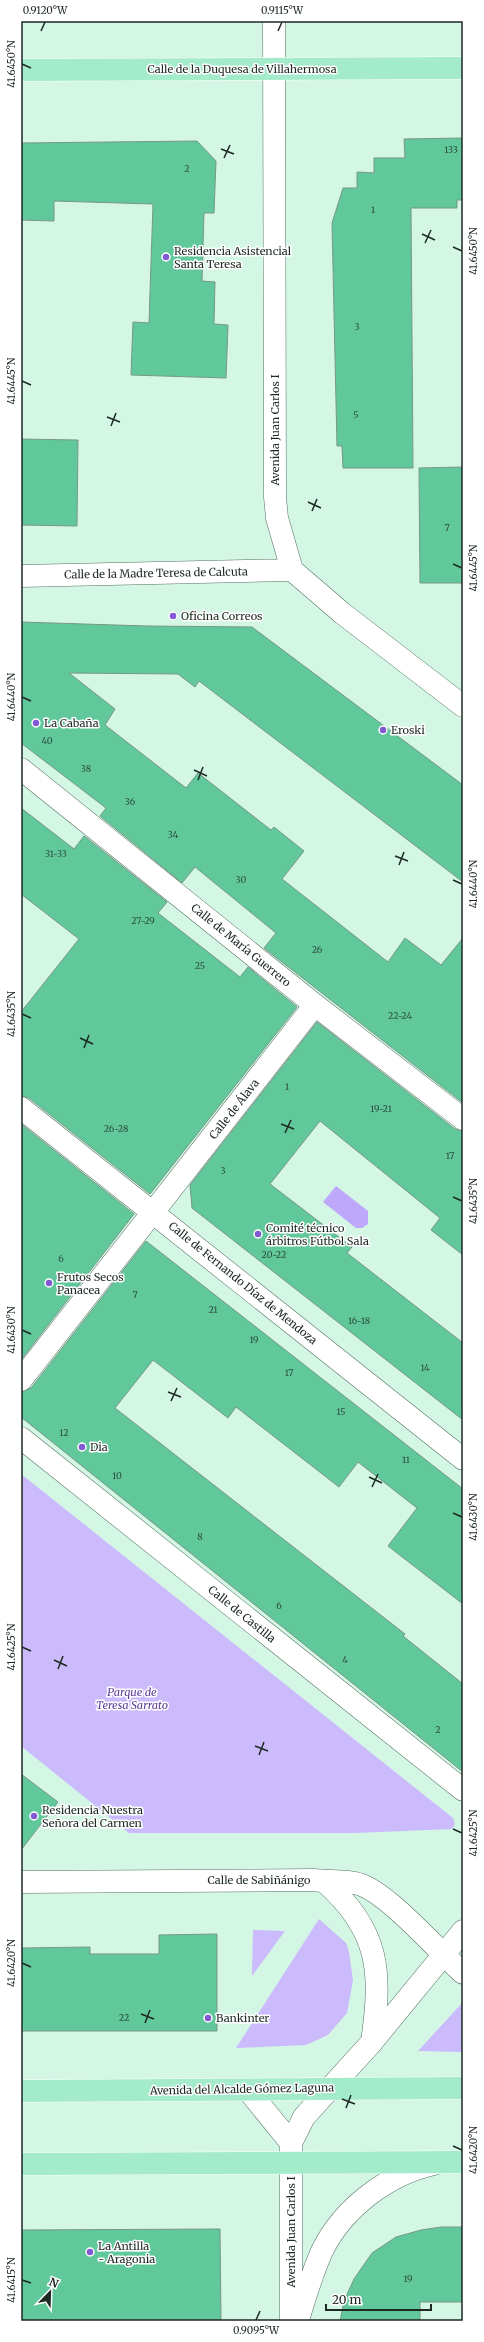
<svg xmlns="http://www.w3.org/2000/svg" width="484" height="2342" font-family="Merriweather,serif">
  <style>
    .green { fill: #cbbbfd }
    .water { fill: #bea8fc }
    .building { fill: #60c89a; stroke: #789787 }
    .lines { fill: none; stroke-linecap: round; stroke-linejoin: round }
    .minor-casing { stroke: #537161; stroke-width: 23 }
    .major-casing { stroke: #fff; stroke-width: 23 }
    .minor { stroke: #fff; stroke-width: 22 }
    .major { stroke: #a3ebcb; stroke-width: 22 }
    .ticks { fill: none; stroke: #1d2923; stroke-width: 1.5 }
    .poi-dot { fill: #8259d3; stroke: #fff; stroke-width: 1.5 }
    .labels { text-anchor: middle; stroke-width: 3; stroke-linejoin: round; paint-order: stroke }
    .number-label { font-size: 9px; fill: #2e5141 }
    .street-label { font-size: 11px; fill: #1d2923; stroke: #fff }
    .poi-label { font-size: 11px; fill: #1d2923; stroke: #fff; text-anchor: start }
    .park-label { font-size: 11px; font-style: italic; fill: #5c3b9b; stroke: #fff }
    .neatline { fill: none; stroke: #1d2923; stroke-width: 1.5 }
    .ticks-label { font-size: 10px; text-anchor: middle; fill: #1d2923 }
  </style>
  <rect width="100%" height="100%" fill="#d4f6e4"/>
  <path class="green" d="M21,1474L453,1818L455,1824L452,1829L355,1833H129L21,1746Z
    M319,1919L346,1943L349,1952L353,1980L347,2013L328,2035L306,2045L236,2048Z
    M253,1930L285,1931L252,1976Z
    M463,2002V2052L418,2051Z"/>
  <path class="water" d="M336,1186L368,1211V1224L362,1228H356L323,1202Z"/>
  <path class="building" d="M463,138V200H457V208H411L413,468H343L342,446H337L332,223L343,188H357V172L374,173V158H405L404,139Z
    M197,141L216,161L214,213H204L202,281L215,282L214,324L228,325L226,378L131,375L133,322L149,323L153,204L54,201V221L21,220V143Z
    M21,439L78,440L77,526L21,525Z
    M463,467V583H420L419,468Z
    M21,622L147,626L252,627L463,785V882L199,681L195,687L178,674L69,673L115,709L105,725L186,788L198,773L271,830L274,827L304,851L282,879L388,962L405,938L441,965L463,938V1103L264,948L276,933L195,867L182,883L100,816L106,808L21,743Z
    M21,808L74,849L84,836L167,902L158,913L240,977L248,967L297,1007L150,1194L29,1098L21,1096V1012L79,939L21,894Z
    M317,1022L455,1129L463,1131V1255L431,1230L440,1218L320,1121L270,1184L352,1247L347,1253L463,1343V1420L192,1208L190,1185Z
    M21,1124L134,1214L21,1360Z
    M146,1241L463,1489V1604L388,1546L417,1508L358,1462L339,1487L236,1407L228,1418L153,1360L115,1408L405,1634L403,1636L463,1684V1772L21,1417V1392L31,1388Z
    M21,1774L58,1802L21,1850Z
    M217,1934V2031H21V1948L90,1947V1954H159V1935Z
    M441,2227H463V2302H420V2321H340L344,2301L354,2279L372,2253L396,2237L421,2230Z
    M220,2229L221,2321H21V2230Z"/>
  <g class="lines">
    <g class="minor-casing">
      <path id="minor" d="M274,21L275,497L277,518L292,570L342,613L463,706
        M21,576L292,570
        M21,769L315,1005L463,1119
        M21,1108L463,1459
        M158,1206L310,1011
        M21,1380L149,1217
        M21,1438L463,1790
        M21,1882L313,1880C328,1882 344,1880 359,1884C388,1893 438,1951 463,1973
        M325,1882C380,1931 382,1972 372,2042
        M248,2090L291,2143
        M298,2320C305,2297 312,2273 322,2251C343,2208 388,2174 434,2164
        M291,2321V2143L304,2117L372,2042L463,1931"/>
    </g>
    <g class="major-casing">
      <path id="major" d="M21,70L463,68
        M21,2091L463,2088
        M21,2164L463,2162"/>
    </g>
    <use href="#minor" class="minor"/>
    <use href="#major" class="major"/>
  </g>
  <path class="ticks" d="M41,31L45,22M278,31L282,22M22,64L31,68M221,149L234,154M224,158L230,145M422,234L435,240M425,243L431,230M453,247L462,251M22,381L31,385M107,417L120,422M111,426L116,413M308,502L321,508M312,511L317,499M453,564L462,568M22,697L31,701M194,770L207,776M198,780L203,767M395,856L408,861M399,865L404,852M453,880L462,884M22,1014L31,1018M80,1038L93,1044M84,1048L89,1035M281,1124L294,1129M285,1133L291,1120M453,1197L462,1201M22,1330L31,1334M168,1392L181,1397M171,1401L177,1388M369,1477L382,1483M372,1487L378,1474M453,1513L462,1517M22,1647L31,1651M54,1660L67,1666M58,1669L63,1656M255,1746L268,1751M259,1755L264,1742M453,1829L462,1833M22,1963L31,1967M141,2014L154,2019M145,2023L150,2010M342,2099L355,2104M346,2108L351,2095M453,2146L462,2150M22,2280L31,2283M256,2320L260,2311"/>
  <g class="poi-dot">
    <circle cx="166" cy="257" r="4"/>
    <circle cx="173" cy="616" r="4"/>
    <circle cx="36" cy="723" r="4"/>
    <circle cx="383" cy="730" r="4"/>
    <circle cx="258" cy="1234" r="4"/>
    <circle cx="49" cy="1283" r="4"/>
    <circle cx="82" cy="1447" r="4"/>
    <circle cx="34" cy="1816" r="4"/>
    <circle cx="208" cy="2018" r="4"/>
    <circle cx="90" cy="2252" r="4"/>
  </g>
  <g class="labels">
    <g class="number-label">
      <text x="451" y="153">133</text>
      <text x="187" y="172">2</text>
      <text x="373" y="213">1</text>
      <text x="357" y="330">3</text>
      <text x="356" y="418">5</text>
      <text x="447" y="531">7</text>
      <text x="47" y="744">40</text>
      <text x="86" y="772">38</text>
      <text x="130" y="805">36</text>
      <text x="173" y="838">34</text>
      <text x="56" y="857">31-33</text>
      <text x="241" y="883">30</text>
      <text x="143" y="924">27-29</text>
      <text x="317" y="953">26</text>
      <text x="200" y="969">25</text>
      <text x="400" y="1019">22-24</text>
      <text x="287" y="1090">1</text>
      <text x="381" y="1112">19-21</text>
      <text x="116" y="1132">26-28</text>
      <text x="450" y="1159">17</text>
      <text x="223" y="1174">3</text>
      <text x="274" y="1258">20-22</text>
      <text x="61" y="1262">6</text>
      <text x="135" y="1298">7</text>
      <text x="213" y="1313">21</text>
      <text x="359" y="1324">16-18</text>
      <text x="254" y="1343">19</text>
      <text x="425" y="1371">14</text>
      <text x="289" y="1376">17</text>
      <text x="341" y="1415">15</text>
      <text x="64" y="1436">12</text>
      <text x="406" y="1463">11</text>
      <text x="117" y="1479">10</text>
      <text x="200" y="1540">8</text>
      <text x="279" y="1609">6</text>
      <text x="345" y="1663">4</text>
      <text x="438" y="1733">2</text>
      <text x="124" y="2021">22</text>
      <text x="408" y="2282">19</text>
    </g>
    <g class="street-label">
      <text x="242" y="73">Calle de la Duquesa de Villahermosa</text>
      <text transform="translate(275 430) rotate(-90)" y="4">Avenida Juan Carlos I</text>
      <text transform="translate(156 573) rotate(-1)" y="4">Calle de la Madre Teresa de Calcuta</text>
      <text transform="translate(241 945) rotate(39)" y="4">Calle de María Guerrero</text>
      <text transform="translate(234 1109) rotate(-52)" y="4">Calle de Álava</text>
      <text transform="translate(243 1283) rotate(39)" y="4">Calle de Fernando Díaz de Mendoza</text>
      <text transform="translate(242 1614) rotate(39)" y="4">Calle de Castilla</text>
      <text x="259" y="1884">Calle de Sabiñánigo</text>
      <text transform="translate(242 2089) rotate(-1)" y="4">Avenida del Alcalde Gómez Laguna</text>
      <text transform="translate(291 2232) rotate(-90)" y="4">Avenida Juan Carlos I</text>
    </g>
    <g class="poi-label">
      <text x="174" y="255">Residencia Asistencial<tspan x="174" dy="13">Santa Teresa</tspan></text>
      <text x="181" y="620">Oficina Correos</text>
      <text x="44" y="727">La Cabaña</text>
      <text x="391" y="734">Eroski</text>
      <text x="266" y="1232">Comité técnico<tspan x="266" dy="13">árbitros Fútbol Sala</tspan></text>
      <text x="57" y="1281">Frutos Secos<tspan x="57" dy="13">Panacea</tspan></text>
      <text x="90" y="1451">Dia</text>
      <text x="42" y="1814">Residencia Nuestra<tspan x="42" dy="13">Señora del Carmen</tspan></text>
      <text x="216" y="2022">Bankinter</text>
      <text x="98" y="2250">La Antilla<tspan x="98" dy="13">- Aragonia</tspan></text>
    </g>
    <g class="park-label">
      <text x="132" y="1696">Parque de<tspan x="132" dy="13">Teresa Sarrato</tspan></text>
    </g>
  </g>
  <rect width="484" height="2342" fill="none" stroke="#ffffff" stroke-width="44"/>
  <g transform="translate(50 2292) rotate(23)" stroke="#ffffff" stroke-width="3" paint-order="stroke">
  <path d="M0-3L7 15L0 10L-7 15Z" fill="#1d2923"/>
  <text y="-6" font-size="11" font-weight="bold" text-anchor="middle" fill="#1d2923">N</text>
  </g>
  <path d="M326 2304v6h105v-6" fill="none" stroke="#1d2923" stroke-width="2"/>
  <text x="332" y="2304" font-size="12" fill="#1d2923" stroke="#ffffff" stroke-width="3" paint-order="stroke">20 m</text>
  <rect x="22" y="22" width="440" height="2298" class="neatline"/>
  <g class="ticks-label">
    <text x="45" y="14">0.9120°W</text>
    <text x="282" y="14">0.9115°W</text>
    <text transform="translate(11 64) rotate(-90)" y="4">41.6450°N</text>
    <text transform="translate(473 251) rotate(-90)" y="4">41.6450°N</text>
    <text transform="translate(11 381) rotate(-90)" y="4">41.6445°N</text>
    <text transform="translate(473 568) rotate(-90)" y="4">41.6445°N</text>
    <text transform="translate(11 697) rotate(-90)" y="4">41.6440°N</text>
    <text transform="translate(473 884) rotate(-90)" y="4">41.6440°N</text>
    <text transform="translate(11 1014) rotate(-90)" y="4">41.6435°N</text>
    <text transform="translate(473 1201) rotate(-90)" y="4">41.6435°N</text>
    <text transform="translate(11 1330) rotate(-90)" y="4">41.6430°N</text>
    <text transform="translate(473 1517) rotate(-90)" y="4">41.6430°N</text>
    <text transform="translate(11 1647) rotate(-90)" y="4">41.6425°N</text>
    <text transform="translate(473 1833) rotate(-90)" y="4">41.6425°N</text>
    <text transform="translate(11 1963) rotate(-90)" y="4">41.6420°N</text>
    <text transform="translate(473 2150) rotate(-90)" y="4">41.6420°N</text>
    <text transform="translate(11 2280) rotate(-90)" y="4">41.6415°N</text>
    <text x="256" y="2334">0.9095°W</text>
  </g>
</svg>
